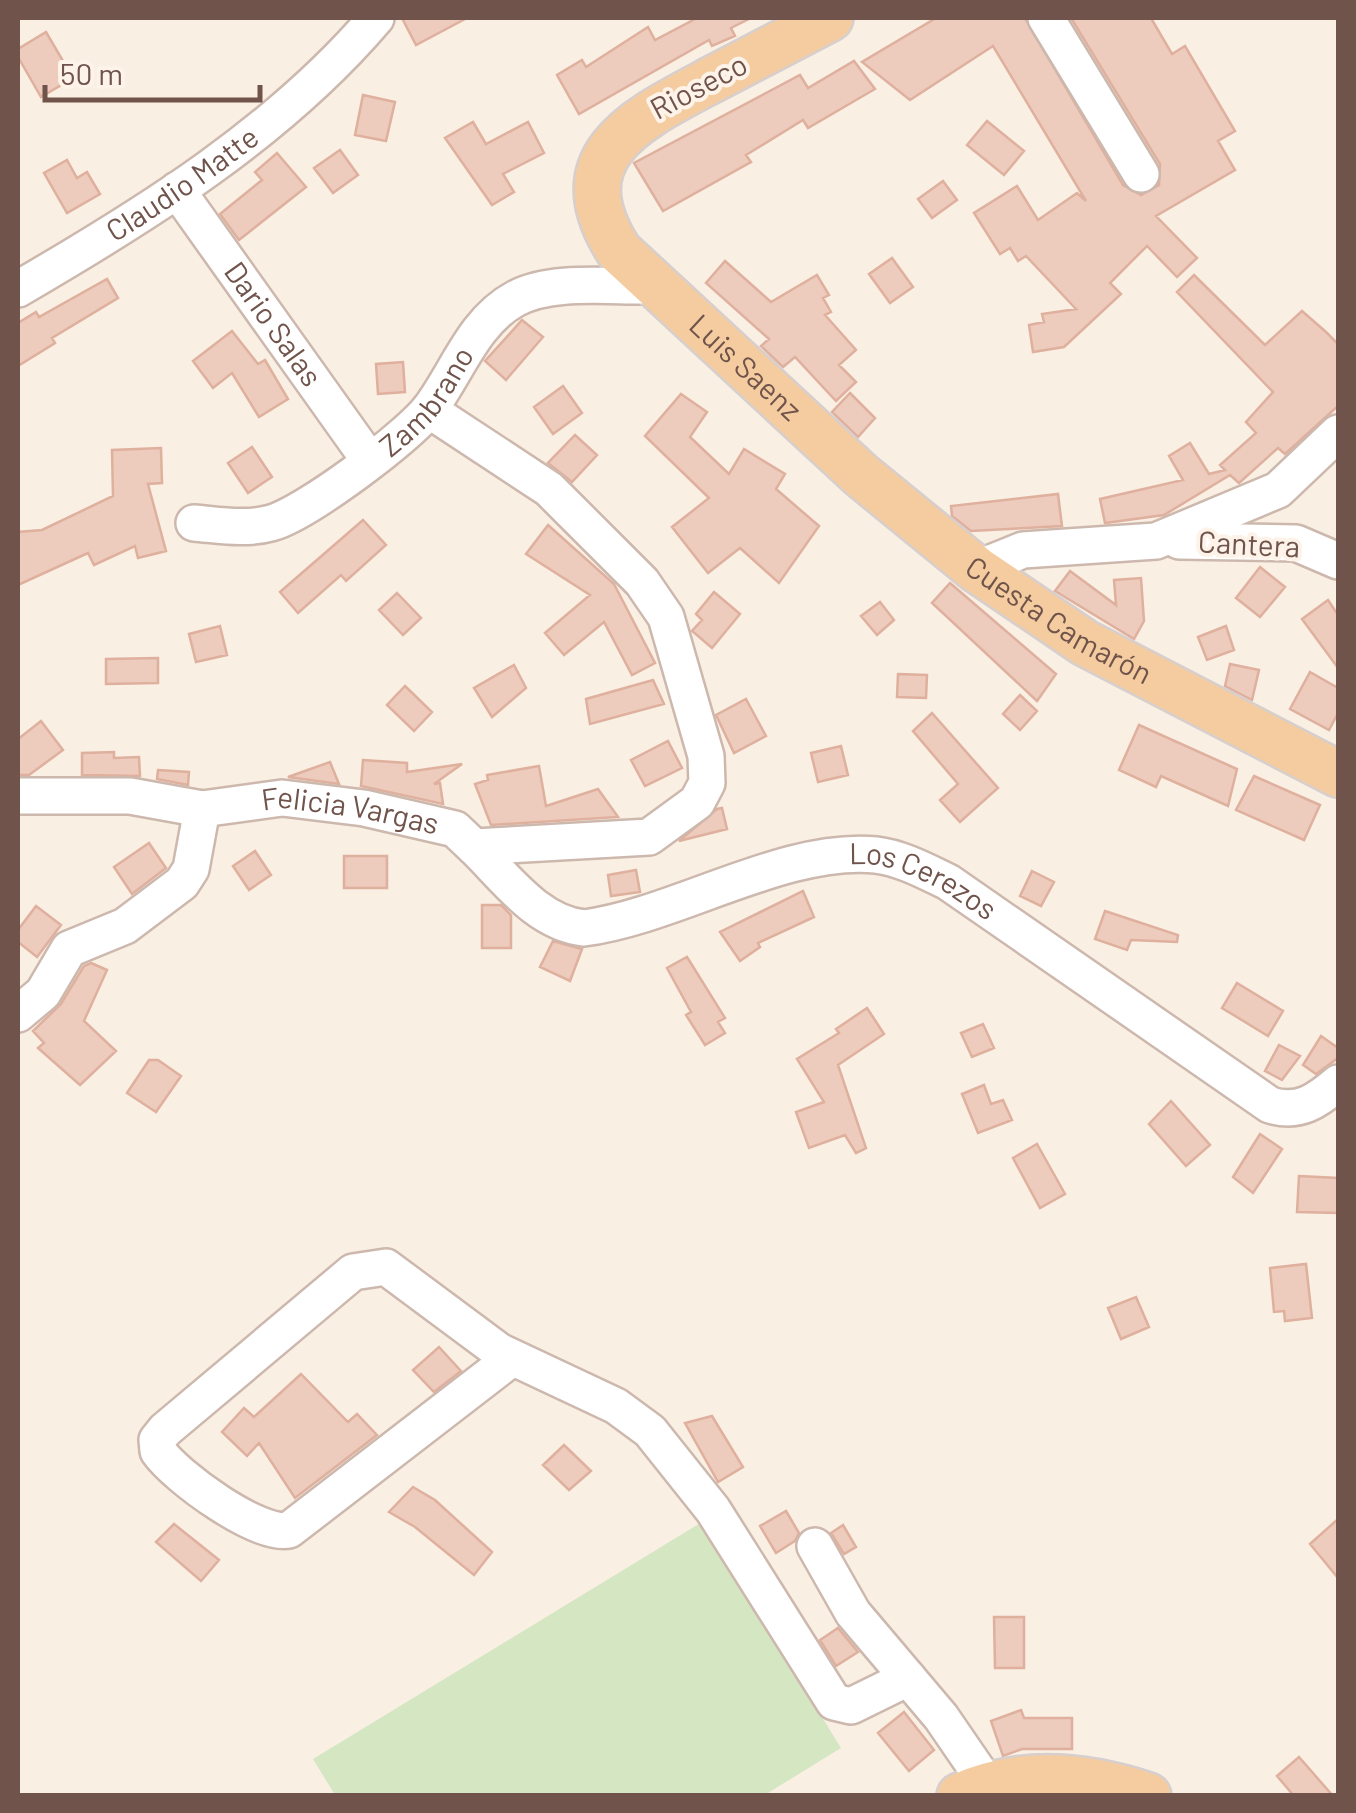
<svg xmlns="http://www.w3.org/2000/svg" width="1356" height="1813" font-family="Barlow,sans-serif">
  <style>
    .green { fill: #d5e6c3 }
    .building { fill: #edcbbd; stroke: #dfb09e; stroke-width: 2.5 }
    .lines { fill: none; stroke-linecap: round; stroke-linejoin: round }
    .minor-casing { stroke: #cdb8ae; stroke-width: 40 }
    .major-casing { stroke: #d7cfcd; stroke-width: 50 }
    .minor { stroke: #fff; stroke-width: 35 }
    .major { stroke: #f4cca0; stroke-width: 45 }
    .labels { text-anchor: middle; stroke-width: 8; stroke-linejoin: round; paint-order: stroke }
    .street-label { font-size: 30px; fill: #70544b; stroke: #fdf3e9 }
  </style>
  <rect width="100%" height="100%" fill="#faefe3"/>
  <path class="green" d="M702,1522L841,1748L763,1796L335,1795L313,1759Z"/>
  <path class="building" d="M402,18H467L416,45Z
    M697,18H751L731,28L735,36L712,46L709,40L579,114L557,75L582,60L586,67L648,27L655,40Z
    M936,18H1025L1123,185L1141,195L1159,185L1160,164L1071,18H1151L1172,54L1185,46L1235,131L1218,141L1235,170L1156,216L1197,258L1177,277L1147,246L1110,283L1121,294L1064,347L1033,352L1029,325L1044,322L1042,314L1076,309L1026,256L1018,261L1010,248L1000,254L974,213L1017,186L1038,220L1077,193L1086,201L993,46L910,100L862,62Z
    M46,32L73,78L41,97L18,57V49Z
    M854,61L875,89L808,128L803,120L746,155L751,162L663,211L634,163L800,75L808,88Z
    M363,95L395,102L386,141L355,135Z
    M987,121L1024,151L1004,175L967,145Z
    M473,122L486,144L528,122L544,153L503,174L514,192L492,205L445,138Z
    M340,150L358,175L333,193L314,168Z
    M277,153L306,187L239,240L220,214L262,180L255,172Z
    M67,160L77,178L87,172L100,194L67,213L44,173Z
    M943,181L957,200L932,218L918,199Z
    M892,258L913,287L890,303L869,274Z
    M725,261L771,302L817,275L829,295L823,298L831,312L825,315L856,350L839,365L856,382L836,401L795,357L783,367L761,346L769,339L706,283Z
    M1194,275L1265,345L1302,311L1326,332L1338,344V406L1285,454L1278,448L1239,483L1230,475L1164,515L1105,523L1100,499L1183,480L1169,456L1190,443L1209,474L1225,470L1220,465L1256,433L1246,422L1273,392L1177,292Z
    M107,279L118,298L52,338L55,343L18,366V323L36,312L39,317Z
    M522,320L543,337L506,380L485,361Z
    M232,331L258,364L265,360L288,399L259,417L232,373L213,388L193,361Z
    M403,362L405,392L378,394L376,364Z
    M563,386L582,413L553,434L534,407Z
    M850,393L875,418L858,437L832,412Z
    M681,394L707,412L690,437L729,474L744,449L785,474L776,489L819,526L779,583L740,548L708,573L672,527L709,498L645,436Z
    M575,435L597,455L572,482L548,463Z
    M252,447L272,477L248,493L228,463Z
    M161,448L162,483L148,484L166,551L138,558L135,546L94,565L88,553L18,585V532L42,530L113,496L112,450Z
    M1058,494L1062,526L971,531L952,516L951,506Z
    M363,520L386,545L346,581L341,575L298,613L280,592Z
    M548,525L614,584L655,663L632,675L604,622L564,655L545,633L590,595L526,554Z
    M1260,567L1285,587L1260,617L1236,598Z
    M1070,571L1116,605L1114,580L1141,578L1144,621L1134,639L1055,591Z
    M950,583L1056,674L1037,701L932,603Z
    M714,592L740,614L712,648L692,631L702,620L696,614Z
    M397,593L421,618L403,635L379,610Z
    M1328,600L1338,615V668L1302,619Z
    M880,602L894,620L877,635L861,616Z
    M220,626L227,655L196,662L189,634Z
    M1226,626L1234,650L1207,660L1198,637Z
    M158,658V683L106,684V659Z
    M1230,664L1259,670L1252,700L1225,686Z
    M514,665L526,688L492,717L474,688Z
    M1310,672L1338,688V713L1329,730L1290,709Z
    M898,674L927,675L926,698L897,697Z
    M653,680L664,704L590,724L586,699Z
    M405,686L432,712L414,731L387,705Z
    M1020,695L1037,711L1020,730L1003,714Z
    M746,699L766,736L734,753L716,715Z
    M932,713L998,788L960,822L940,800L958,784L913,731Z
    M41,721L63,750L29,775H18V739Z
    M1139,725L1237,769L1228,806L1161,776L1156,787L1119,770Z
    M668,741L682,768L645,786L631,760Z
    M841,746L848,775L818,782L811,753Z
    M114,752V758L139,757L140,776L82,775V753Z
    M363,760L407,763V772L462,764L434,784L440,783L443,804L361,786Z
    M330,762L339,784L288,777Z
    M539,766L546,806L598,789L618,817L491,825L475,784L488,780L487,775Z
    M158,770L189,772L188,785L157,779Z
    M1254,776L1320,805L1304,840L1236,810Z
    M722,808L727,829L679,841L717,809Z
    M149,843L166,868L132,894L114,867Z
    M255,851L271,875L249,890L233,866Z
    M344,856H387V888H344Z
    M636,870L640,892L611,896L608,875Z
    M1032,871L1054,882L1041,906L1020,896Z
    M803,891L814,917L758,943L760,947L740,961L720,932Z
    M482,905H501L511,915V948H482Z
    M36,906L61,925L37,957L18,942V930Z
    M1105,911L1178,935L1177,942L1131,940L1127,950L1095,939Z
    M553,941L582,949L570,981L540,967Z
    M687,957L725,1018L718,1022L725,1033L705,1045L686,1015L691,1012L667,968Z
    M91,963L107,970L84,1021L116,1051L80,1085L38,1048L44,1043L33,1031L61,1004L84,966Z
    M1237,983L1283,1011L1268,1036L1222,1008Z
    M867,1008L884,1034L838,1065L866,1148L856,1153L845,1135L809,1148L796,1112L824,1102L797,1059L839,1033L836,1029Z
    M983,1024L994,1048L972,1057L961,1033Z
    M1321,1036L1338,1048V1058L1316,1074L1303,1065Z
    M1279,1045L1300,1056L1282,1080L1265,1071Z
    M149,1060H158L181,1076L156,1112L127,1093Z
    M984,1085L991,1104L1003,1100L1012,1120L978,1133L962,1094Z
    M1171,1101L1210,1145L1186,1166L1149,1124Z
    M1260,1134L1282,1149L1253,1193L1233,1177Z
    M1037,1144L1065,1194L1040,1208L1013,1158Z
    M1299,1176L1338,1178V1213L1297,1212Z
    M1306,1264L1312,1318L1285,1321L1284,1311L1274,1312L1270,1268Z
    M1136,1297L1149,1327L1121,1339L1108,1308Z
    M439,1347L461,1371L434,1392L413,1370Z
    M301,1374L348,1422L357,1414L377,1435L295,1498L259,1443L247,1456L222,1432L244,1408L254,1417Z
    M712,1416L743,1467L718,1482L685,1423Z
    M564,1445L591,1471L569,1490L543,1465Z
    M413,1487L435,1500L492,1552L474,1575L415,1527L389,1512Z
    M786,1511L799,1533L795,1541L776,1553L760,1526Z
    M1338,1519V1578L1310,1544Z
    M174,1524L219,1560L201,1581L156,1542Z
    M843,1525L856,1547L844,1554L831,1533Z
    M994,1617H1024V1668H995Z
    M838,1628L858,1652L836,1666L820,1640Z
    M1021,1710L1024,1718H1072V1749H1022L1003,1756L991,1721Z
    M904,1712L934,1750L909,1771L878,1733Z
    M1299,1757L1333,1796H1294L1277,1776Z"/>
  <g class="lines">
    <g class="minor-casing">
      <g id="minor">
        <path d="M1046,18L1141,174"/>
        <path id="s1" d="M177,190L370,461"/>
        <path id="s2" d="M18,289C147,214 279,132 376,18"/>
        <path id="s3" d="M194,523C219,525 246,530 271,523C305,514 410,436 431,407C457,372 474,321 515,299C551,279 611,287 651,286"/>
        <path d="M1179,541L1296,543L1338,561"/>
        <path d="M976,569L1023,550L1156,541L1278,490L1338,433"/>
        <path id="s4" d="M18,796H130L202,809L282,798L364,808L455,829L474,847L649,837L697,802L707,783L706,756L666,617L642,582L549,489L429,410"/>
        <path id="s5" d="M474,847C506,878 537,923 584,928C676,916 784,846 876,855C901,858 925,871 948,882L1270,1105C1299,1114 1317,1101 1338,1083"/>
        <path d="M18,1014L43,993L69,949L125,926L182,883L191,869L202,809"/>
        <path d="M512,1358L289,1530C259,1537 176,1477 158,1451L157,1440L165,1430L353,1272L386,1267L499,1351L616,1406L650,1431L713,1510L834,1702L851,1706L908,1678"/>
        <path d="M815,1546L853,1613L941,1717L987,1784"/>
      </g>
    </g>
    <g class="major-casing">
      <g id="major">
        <path id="s6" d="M830,18C792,38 753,58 715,78C640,118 557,154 619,251L861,475L976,569L1085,643L1338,774"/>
        <path d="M960,1796C1020,1769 1086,1775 1148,1796"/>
      </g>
    </g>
    <use href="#minor" class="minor"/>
    <use href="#major" class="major"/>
  </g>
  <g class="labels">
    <g class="street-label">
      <text transform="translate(699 87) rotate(-28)" y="10">Rioseco</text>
      <text dy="10" stroke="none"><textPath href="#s2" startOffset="195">Claudio Matte</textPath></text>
      <text dy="10" stroke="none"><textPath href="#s1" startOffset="165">Dario Salas</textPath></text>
      <text dy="10" stroke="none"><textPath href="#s6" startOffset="538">Luis Saenz</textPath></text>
      <text dy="10" stroke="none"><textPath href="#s3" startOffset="278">Zambrano</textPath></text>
      <text transform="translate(1249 545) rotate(3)" y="10">Cantera</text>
      <text dy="10" stroke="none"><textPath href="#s6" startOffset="942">Cuesta Camarón</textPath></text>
      <text dy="10" stroke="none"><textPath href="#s4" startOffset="335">Felicia Vargas</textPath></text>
      <text dy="10" stroke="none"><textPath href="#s5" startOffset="495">Los Cerezos</textPath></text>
    </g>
  </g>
  <rect width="1356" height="1813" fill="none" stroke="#70544b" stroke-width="40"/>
  <path d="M45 85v15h215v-15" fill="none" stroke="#70544b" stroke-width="5"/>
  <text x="60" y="85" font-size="30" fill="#70544b" stroke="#fdf3e9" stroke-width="8" paint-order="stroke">50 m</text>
</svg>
